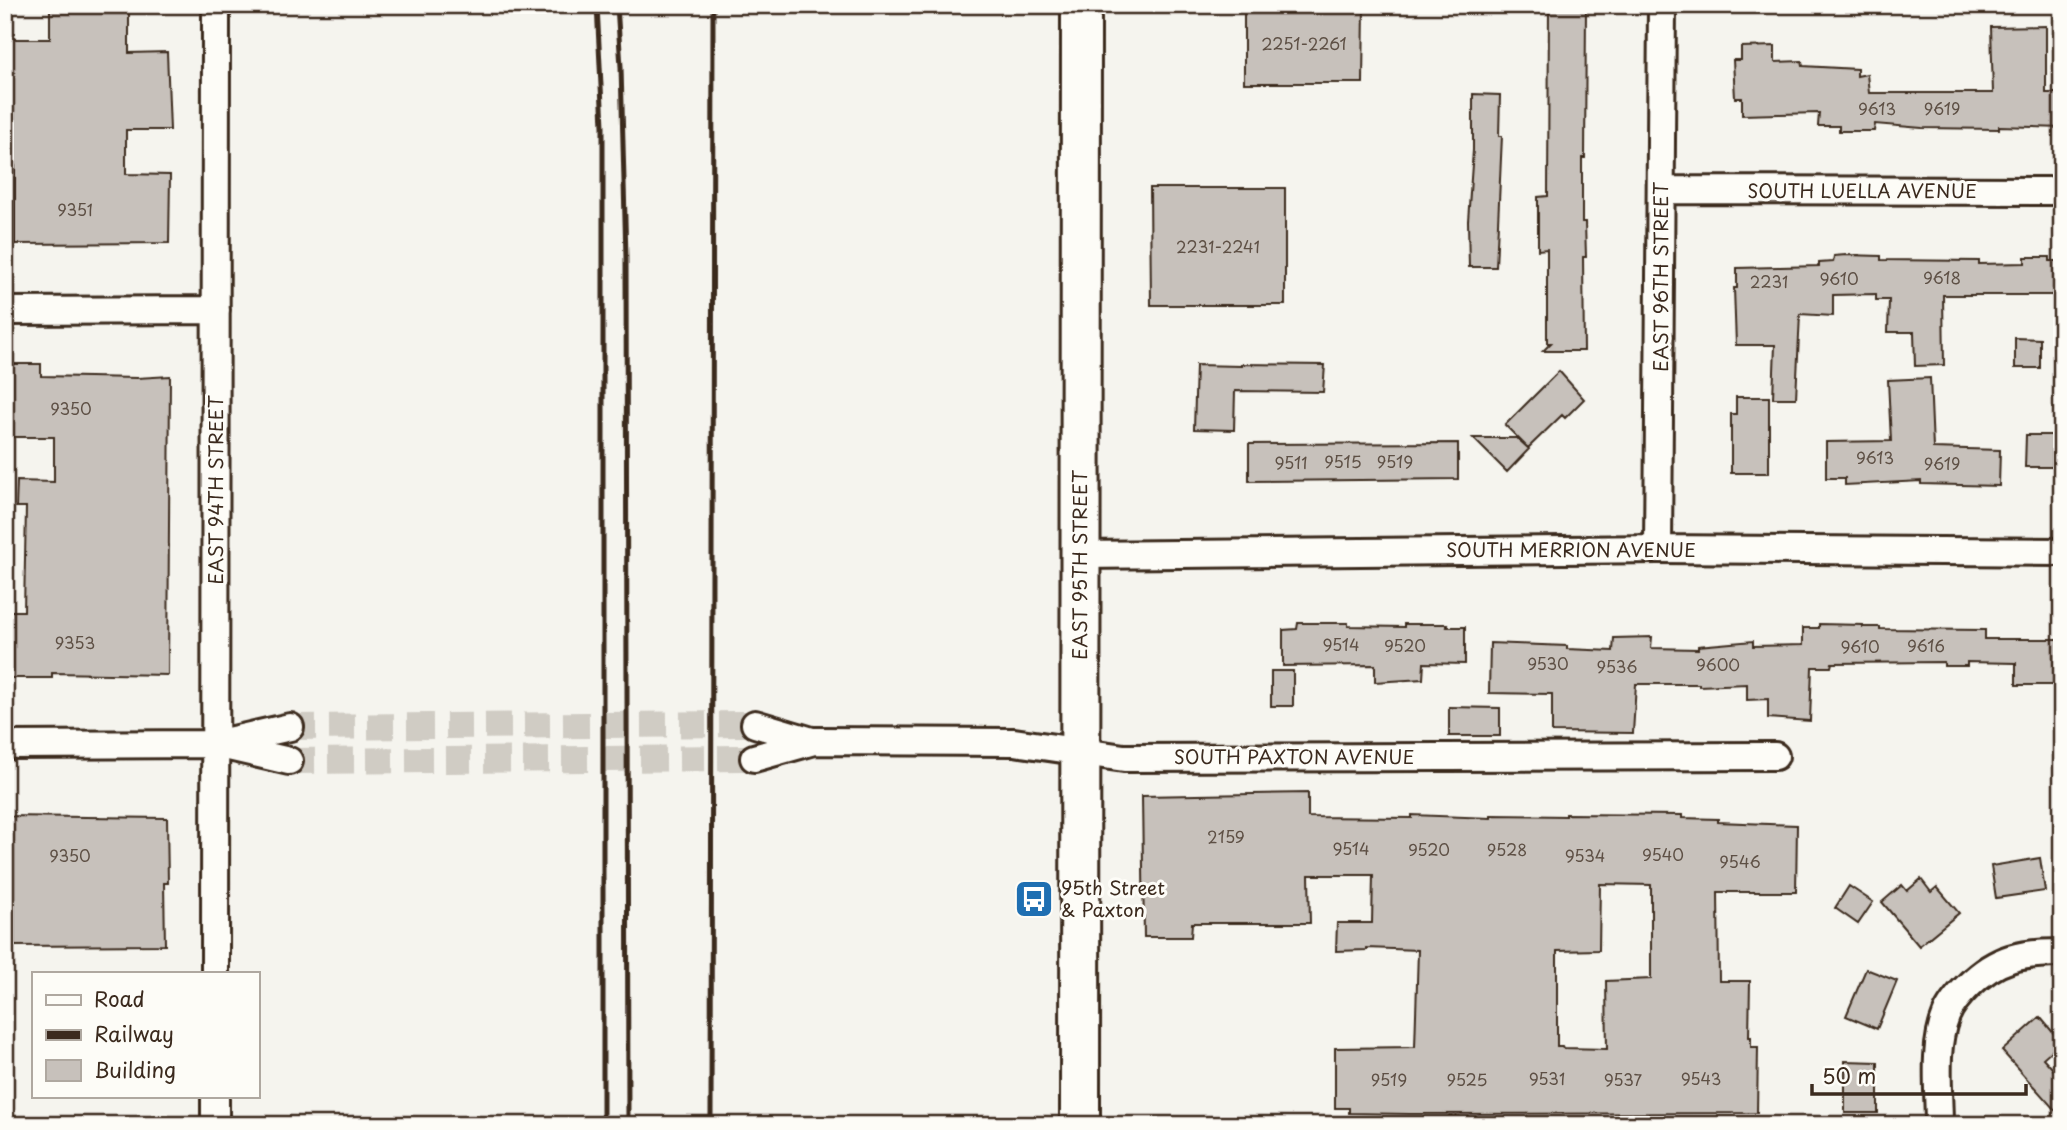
<svg xmlns="http://www.w3.org/2000/svg" width="2067" height="1130" font-family="'Playpen Sans',sans-serif">
  <style>
    .building { fill: #c7c1bb; stroke: #3b2a1e; stroke-width: 2; fill-rule: evenodd }
    .lines { fill: none; stroke-linecap: round; stroke-linejoin: round }
    .street-tunnel { stroke: #d0ccc4; stroke-width: 26; stroke-dasharray: 26 13; stroke-linecap: butt }
    .street-casing { stroke: #3b2a1e; stroke-width: 32 }
    .primary-casing { stroke: #3b2a1e; stroke-width: 44 }
    .street { stroke: #fdfcf7; stroke-width: 26 }
    .primary { stroke: #fdfcf7; stroke-width: 38 }
    .rail { stroke: #3b2a1e; stroke-width: 5 }
    .labels { text-anchor: middle; stroke-width: 6; stroke-linejoin: round; paint-order: stroke }
    .number-label { font-size: 16px; fill: #5e5045 }
    .street-label { font-size: 19px; fill: #3b2a1e; stroke: #fdfcf7 }
    .poi-label { font-size: 19px; fill: #3b2a1e; stroke: #fdfcf7; text-anchor: start }
  </style>
  <rect width="100%" height="100%" fill="#f5f4ee"/>
  <filter id="ink" filterUnits="userSpaceOnUse"><feTurbulence type="fractalNoise" baseFrequency=".0143" numOctaves="2"/><feDisplacementMap in="SourceGraphic" scale="14" xChannelSelector="R" yChannelSelector="G"/><feConvolveMatrix kernelMatrix="1 2 1 2 8 2 1 2 1" color-interpolation-filters="sRGB"/></filter>
  <g filter="url(#ink)">
    <path class="building" d="M50,5H129V53L167,52L170,130H126V174L170,175L169,243L15,244V166H5V39H50Z
      M1244,5H1364L1363,83H1244Z
      M1549,5L1586,7L1585,158H1582V222H1585L1586,257H1583L1584,351H1543L1551,343H1547V249L1538,250V197L1548,196Z
      M2046,26V93H2062V128L1999,126V129L1922,128L1875,124L1874,131H1839V126H1818L1819,113L1742,115V98H1735L1733,60H1741V47L1775,46V62L1802,61L1803,66L1857,69V76L1867,74L1869,93H1993L1991,27Z
      M1473,94L1500,95L1499,136H1502L1496,267H1469L1468,221L1473,150Z
      M1150,188H1285V305H1151Z
      M1846,255L1881,256V260L1979,261V264L2025,263V257H2050V261H2062V295H1943L1944,365L1915,366L1914,332H1888L1889,300H1876V294L1833,295V316L1800,314L1796,398H1773L1775,345H1736L1734,288H1737V268L1819,266V263L1833,262L1834,256Z
      M2015,338L2040,339V368H2015Z
      M10,364H41V376L137,378L170,376L168,675L52,673V678H5V611H24L26,507H16L17,481L54,482V437H10Z
      M1241,364L1325,365L1323,392L1235,391L1234,430L1194,429L1196,365L1241,366Z
      M1559,371L1584,399L1565,418L1562,415L1528,448L1505,425Z
      M1930,378L1933,448L2000,450L1999,486L1921,484V481L1845,485V478H1826V442L1891,441L1888,380Z
      M1736,397H1769V473H1731V414H1736Z
      M2026,435H2062V467H2025Z
      M1473,438H1517L1529,449L1507,472Z
      M1458,443V479L1249,481V444Z
      M1298,623H1348V626L1404,627V624H1448L1447,627H1465V664L1424,663L1423,679L1375,682V665L1283,666V630L1297,629Z
      M1819,624L1863,625V627H1880V629L1985,630V639H2062V685H2016V663L1967,662V666H1944V662L1832,663L1831,667H1812L1810,721L1768,718V699L1747,700V684L1699,686V684H1636L1633,733L1552,732V694L1489,693L1490,643L1567,646V649L1613,651L1614,638L1652,637L1651,648L1698,649V646L1753,641V646L1803,645V628H1819Z
      M1271,671H1293V706H1271Z
      M1449,707L1500,708V736H1449Z
      M1308,793V817L1412,818V815L1491,818V815L1566,816V814L1682,815V818L1718,819V822L1797,825L1796,892H1718L1719,981H1750L1749,1037H1751V1047H1758L1757,1113L1410,1114L1349,1113V1108H1335V1048L1415,1047L1418,950L1367,948V950L1336,951L1337,923H1372L1373,875H1309L1310,923H1192L1191,937H1144L1142,796ZM1600,884L1651,885V979L1606,981L1607,1049L1563,1048L1562,1046H1557V951L1599,950Z
      M5,816L167,818L168,883H164L165,945L13,946L12,885H5Z
      M2040,858L2045,891L1996,898L1991,866Z
      M1921,879L1931,892L1937,887L1959,913L1919,946L1882,902L1902,885L1907,891Z
      M1849,886L1873,902L1858,924L1835,908Z
      M1866,969L1897,981L1877,1029L1846,1016Z
      M2040,1017L2061,1042L2043,1058L2062,1079V1118L2002,1051Z
      M1845,1061L1878,1062V1113H1845Z"/>
    <g class="lines">
      <path class="street-tunnel" d="M290,727L755,724
        M289,761L754,758"/>
      <g class="street-casing">
        <path id="street" d="M1662,190L2062,191
          M5,311L216,310
          M1658,549L1662,5
          M1080,555L1658,549L2062,552
          M755,724L812,741
          M224,742L290,727
          M5,745L216,744L289,761
          M754,758L814,741L1014,742L1124,758L1775,756
          M215,974L216,5
          M215,1097V1125
          M1939,1125C1939,1091 1933,1048 1946,1016C1950,1005 1960,994 1968,986C1997,957 2022,953 2062,953"/>
      </g>
      <g class="primary-casing">
        <path id="primary" d="M1080,1125L1081,5"/>
      </g>
      <use href="#street" class="street"/>
      <use href="#primary" class="primary"/>
      <path class="rail" d="M597,5L603,126V1125
        M617,5L621,67L626,258L628,1125
        M711,1125L713,5"/>
    </g>
  </g>
  <defs>
    <g id="bus-square" transform="scale(2.0125)"><rect x="-9" y="-9" width="18" height="18" rx="4" fill="#1f6fb2" stroke="#fdfcf7"/><path d="M-5-6H5V4H4V6H2V4H-2V6H-4V4H-5ZM-3.5-4V0h7V-4ZM-3.5 1.2v1.5H-2V1.2ZM2 1.2v1.5H3.5V1.2Z" fill="#fff"/></g>
  </defs>
  <g fill-rule="evenodd">
    <use href="#bus-square" x="1034" y="899"/>
  </g>
  <g class="labels">
    <g class="number-label">
      <text x="1304" y="50">2251-2261</text>
      <text x="1877" y="115">9613</text>
      <text x="1942" y="115">9619</text>
      <text x="75" y="216">9351</text>
      <text x="1218" y="253">2231-2241</text>
      <text x="1942" y="284">9618</text>
      <text x="1839" y="285">9610</text>
      <text x="1769" y="288">2231</text>
      <text x="71" y="415">9350</text>
      <text x="1875" y="464">9613</text>
      <text x="1343" y="468">9515</text>
      <text x="1395" y="468">9519</text>
      <text x="1291" y="469">9511</text>
      <text x="1942" y="470">9619</text>
      <text x="75" y="649">9353</text>
      <text x="1341" y="651">9514</text>
      <text x="1405" y="652">9520</text>
      <text x="1926" y="652">9616</text>
      <text x="1860" y="653">9610</text>
      <text x="1548" y="670">9530</text>
      <text x="1718" y="671">9600</text>
      <text x="1617" y="673">9536</text>
      <text x="1226" y="843">2159</text>
      <text x="1351" y="855">9514</text>
      <text x="1429" y="856">9520</text>
      <text x="1507" y="856">9528</text>
      <text x="1663" y="861">9540</text>
      <text x="70" y="862">9350</text>
      <text x="1585" y="862">9534</text>
      <text x="1740" y="868">9546</text>
      <text x="1547" y="1085">9531</text>
      <text x="1701" y="1085">9543</text>
      <text x="1389" y="1086">9519</text>
      <text x="1467" y="1086">9525</text>
      <text x="1623" y="1086">9537</text>
    </g>
    <g class="street-label">
      <text x="1862" y="198">SOUTH LUELLA AVENUE</text>
      <text transform="translate(1661 277) rotate(-90)" y="7">EAST 96TH STREET</text>
      <text transform="translate(216 490) rotate(-90)" y="7">EAST 94TH STREET</text>
      <text x="1571" y="557">SOUTH MERRION AVENUE</text>
      <text transform="translate(1080 565) rotate(-90)" y="7">EAST 95TH STREET</text>
      <text x="1294" y="764">SOUTH PAXTON AVENUE</text>
    </g>
    <g class="poi-label">
      <text x="1061" y="895">95th Street<tspan x="1061" dy="22">&amp; Paxton</tspan></text>
    </g>
  </g>
  <rect width="2067" height="1130" fill="none" stroke="#fdfcf7" stroke-width="28"/>
  <rect x="14" y="14" width="2039" height="1102" fill="none" stroke="#3b2a1e" stroke-width="2.5" filter="url(#ink)"/>
  <rect x="32" y="972" width="228" height="126" fill="#fdfcf7" stroke="#afa8a0" stroke-width="2"/>
  <rect x="46" y="995" width="35" height="10" fill="#fdfcf7" stroke="#afa8a0" stroke-width="2"/>
  <text x="94" y="1007" font-size="21" fill="#3b2a1e">Road</text>
  <rect x="46" y="1030" width="35" height="10" fill="#3b2a1e" stroke="#afa8a0" stroke-width="2"/>
  <text x="94" y="1042" font-size="21" fill="#3b2a1e">Railway</text>
  <rect x="46" y="1060" width="35" height="21" fill="#c7c1bb" stroke="#afa8a0" stroke-width="2"/>
  <text x="94" y="1078" font-size="21" fill="#3b2a1e">Building</text>
  <path d="M1812 1084v10h214v-10" fill="none" stroke="#3b2a1e" stroke-width="3.5"/>
  <text x="1822" y="1084" font-size="21" fill="#3b2a1e" stroke="#fdfcf7" stroke-width="5" paint-order="stroke">50 m</text>
</svg>
